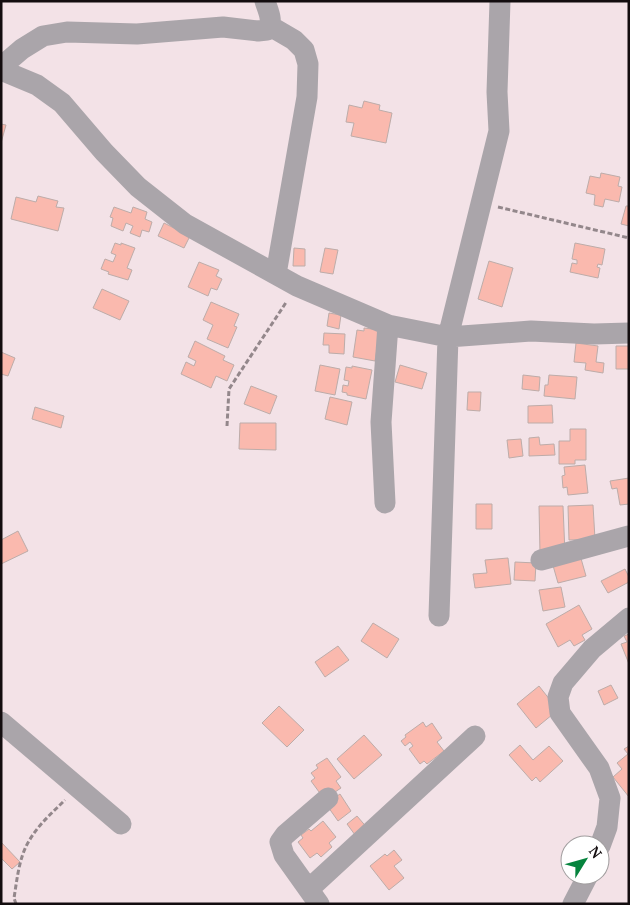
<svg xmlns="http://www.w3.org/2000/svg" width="630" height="905" font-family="'PT Serif',serif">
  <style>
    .building { fill: #fab9ae; stroke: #bdaca9 }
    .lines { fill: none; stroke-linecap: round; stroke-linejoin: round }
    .path { stroke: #93878b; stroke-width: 3; stroke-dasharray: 5 2.5; stroke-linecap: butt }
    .minor { stroke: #aaa5aa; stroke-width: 21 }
  </style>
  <rect width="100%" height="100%" fill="#f3e2e7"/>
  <path class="building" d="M364,101L380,105L379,110L392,113L386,143L351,136L354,123L346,122L349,105L362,108Z
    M1,124L6,125L1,143Z
    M601,173L620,177L618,186L622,187L619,202L605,199L603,207L594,205L595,195L586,193L590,176L600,178Z
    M38,196L58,201L56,207L64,208L58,231L11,219L16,197L36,202Z
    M626,206H629V226L621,224Z
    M114,207L131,213L133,207L147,212L145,219L152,222L149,232L142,230L140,237L130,233L133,226L126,223L123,231L111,226L113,218L110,217Z
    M164,223L190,236L184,248L158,236Z
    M115,243L121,245V243L135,248L127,268L132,270L128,280L108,274L109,272L101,269L105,259L113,262L116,255L111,253Z
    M575,243L605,249L602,265L598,264L597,267L600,268L598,278L570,272L572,263L577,264V260L572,259Z
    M294,248L305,249V266H293Z
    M325,248L338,250L333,274L320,272Z
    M489,261L513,268L502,307L478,299Z
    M199,262L219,270L216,276L222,279L217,290L211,288L208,296L188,287Z
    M102,289L129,301L120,320L93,308Z
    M211,302L239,314L234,326L237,327L228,348L207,339L213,325L203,320Z
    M329,313L341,315L339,329L327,326Z
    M364,328L380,330L375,361L353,357L357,330L364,331Z
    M324,333L345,334L344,354L329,353V345H323Z
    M195,341L225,356L223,360L234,365L227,381L216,376L211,388L181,374L186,362L194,366L196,361L188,357Z
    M576,343L598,346L596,362L604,363L603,373L585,370L586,363L574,362Z
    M616,346H629V369H616Z
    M1,352L15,358L8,376L1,374Z
    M320,365L340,369L335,395L315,391Z
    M400,365L427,373L422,389L395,382Z
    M352,366L372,370L366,399L347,395V393L342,392L343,385L348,386L349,381L344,380L346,367L352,368Z
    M523,375L540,377L539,391L522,389Z
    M549,375L577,377L575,399L544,396L545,385H548Z
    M251,386L277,396L270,414L244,404Z
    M468,392H481L480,411L467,410Z
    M330,397L352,402L347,425L325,419Z
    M552,405L553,423H528V406Z
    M35,407L64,416L61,428L32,419Z
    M240,423H276V450L239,449Z
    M570,429H586V460H575V464H559V441H570Z
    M539,437L540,445L554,444L555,455L529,456V438Z
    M521,439L523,456L509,458L507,440Z
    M585,465L588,493L568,495L567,487L563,488L562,476L565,475L564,467Z
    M629,478V504L620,505L617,488L612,489L610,481Z
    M476,504H492V529H476Z
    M593,505L595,539L569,540L568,506Z
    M539,506H563L565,553H540Z
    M18,531L28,551L1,564V540Z
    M580,555L586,576L558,583L552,562Z
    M508,558L511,584L475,588L473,574L487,573L485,560Z
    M515,562L536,563L535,581L514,580Z
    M625,569L629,577V582L608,593L601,581Z
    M561,587L565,607L543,611L539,590Z
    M579,605L592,629L582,635L585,640L574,646L570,640L558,647L546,624Z
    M373,623L399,639L387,658L361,641Z
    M629,634V664L621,644L627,642L624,636Z
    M338,646L349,660L325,677L315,662Z
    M611,685L618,698L604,705L598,691Z
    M539,686L558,710L536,728L517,704Z
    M279,706L304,730L287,747L262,723Z
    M423,722L426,727L432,723L442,738L437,742L444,751L427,764L424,761L420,764L409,749L413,746L410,742L405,746L401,741L406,737L405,735Z
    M364,735L382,755L354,779L337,759Z
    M520,745L533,760L549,746L563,761L540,782L536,777L532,781L509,755Z
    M629,746V797L613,777L622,769L617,763L628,754L624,749Z
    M327,758L341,777L336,781L341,788L329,796H322L311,781L315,778L311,773L318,768L316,765Z
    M340,794L351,811L338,821L326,804Z
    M357,816L369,830L358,839L347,824Z
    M323,821L336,837L329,843L332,847L321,857L317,853L310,858L298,842L303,838L301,835L309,829L311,831Z
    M1,842L20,862L12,869L1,858Z
    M394,850L402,860L394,866L404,878L389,890L370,866L385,854L387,856Z"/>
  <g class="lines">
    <path class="path" d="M498,207L629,238
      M227,426L229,389L287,301
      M16,904L14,898C17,880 19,857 29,841C38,825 52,813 65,800"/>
    <path class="minor" d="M270,26L294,40L304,50L308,64L307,97L276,274
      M1,67L22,49L43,36L67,32L137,34L223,27L258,31L267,30C274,21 268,11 265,1
      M1,70L37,85L62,103L104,152L138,187L185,224L297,286L388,325L448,337L531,331L594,334L629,333
      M385,503L381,422L388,325
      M541,560L629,536
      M439,616L448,337L499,131L497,92L500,1
      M1,722L121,824
      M600,846L607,827L610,798L599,768L560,713L558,697L563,683L592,649L629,618
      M309,889L475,736
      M319,904L284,855L280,842L285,835L328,798
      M573,904L588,875"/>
  </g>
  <rect width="630" height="905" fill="none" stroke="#130d0f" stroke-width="5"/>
  <g transform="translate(585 860) rotate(53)"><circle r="24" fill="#ffffff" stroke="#a19e9f"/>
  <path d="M0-4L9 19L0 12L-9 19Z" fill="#06843e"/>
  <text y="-8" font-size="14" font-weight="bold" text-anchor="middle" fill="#130d0f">N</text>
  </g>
</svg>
